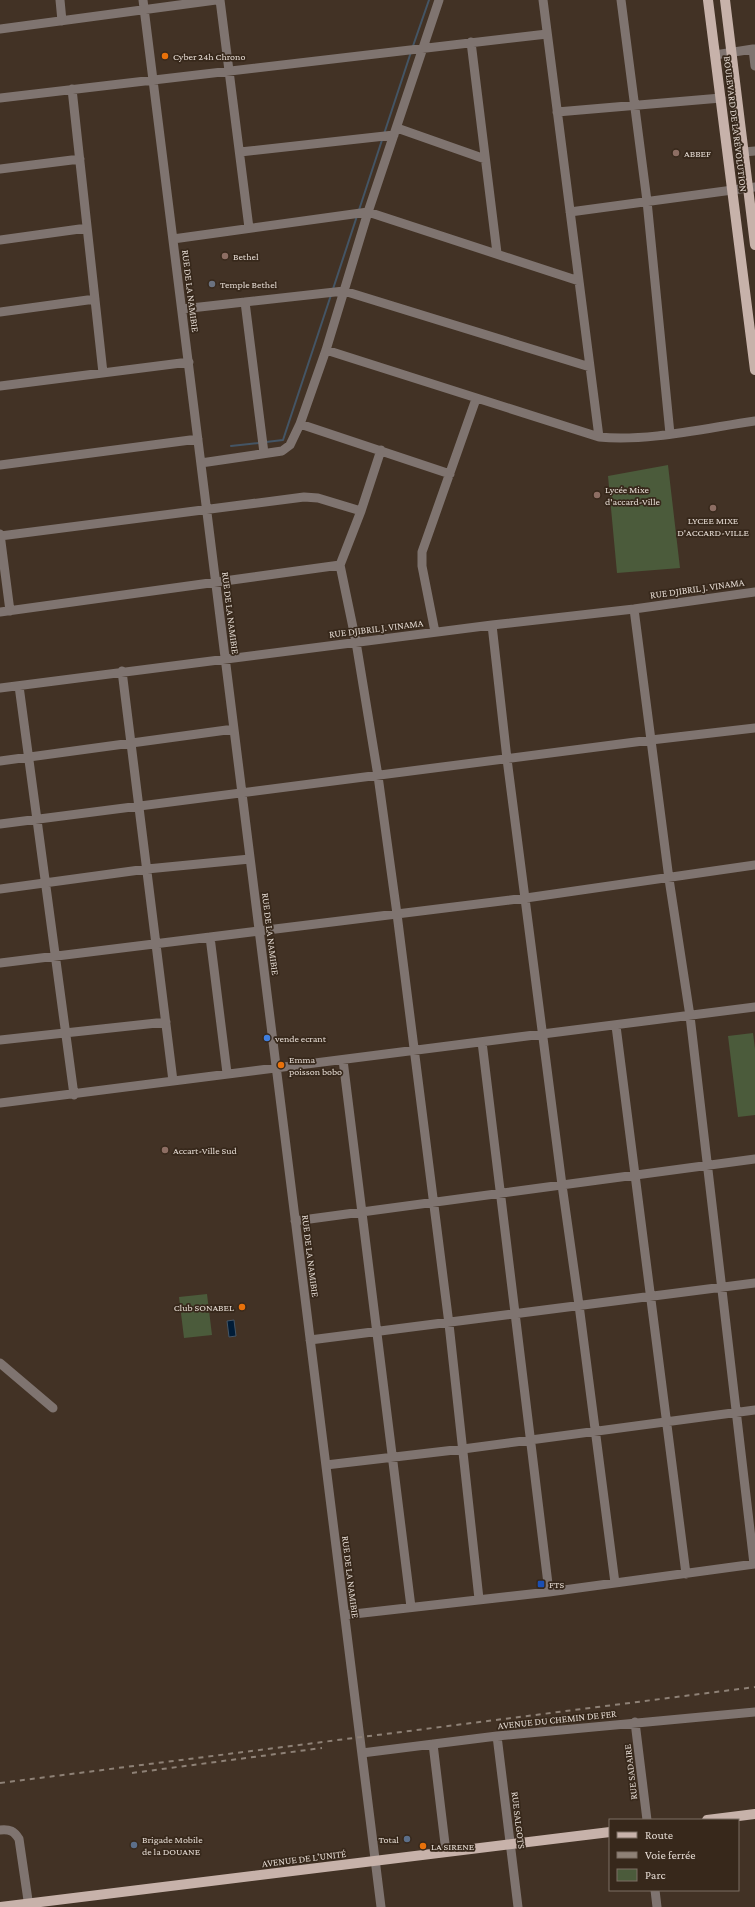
<svg xmlns="http://www.w3.org/2000/svg" width="755" height="1907" font-family="'Crimson Pro',serif">
  <style>
    .green { fill: #4b5b3b }
    .water { fill: #001c37; stroke: #445565 }
    .lines { fill: none; stroke-linecap: round; stroke-linejoin: round }
    .stream { stroke: #445565; stroke-width: 2 }
    .minor { stroke: #7f7470; stroke-width: 9 }
    .major { stroke: #c7b2aa; stroke-width: 10 }
    .rail { stroke: #8e8176; stroke-width: 2; stroke-dasharray: 5 5; stroke-linecap: butt }
    .food-dot { fill: #e8710a; stroke: #37281b; stroke-width: 1.5 }
    .education-dot { fill: #8d6e63; stroke: #37281b; stroke-width: 1.5 }
    .worship-dot { fill: #6b7280; stroke: #37281b; stroke-width: 1.5 }
    .shop-dot { fill: #3f7fe0; stroke: #37281b; stroke-width: 1.5 }
    .transit-dot { fill: #1a4fb4; stroke: #37281b; stroke-width: 1.5 }
    .service-dot { fill: #5c6f8a; stroke: #37281b; stroke-width: 1.5 }
    .labels { text-anchor: middle; stroke-width: 3.5; stroke-linejoin: round; paint-order: stroke }
    .poi-label { font-size: 10px; fill: #e3d9d1; stroke: #37281b; text-anchor: start }
    .street-label { font-size: 10px; fill: #e3d9d1; stroke: #37281b }
  </style>
  <rect width="100%" height="100%" fill="#423225"/>
  <path class="green" d="M668,465L680,568L617,573L608,476Z
    M753,1033L755,1049V1115L738,1117L728,1036Z
    M207,1294L212,1335L184,1338L179,1297Z"/>
  <path class="water" d="M234,1320L236,1336L229,1337L227,1321Z"/>
  <g class="lines">
    <path class="stream" d="M413,46L429,0
      M384,134L411,52
      M359,210L382,140
      M333,289L357,216
      M266,442L283,440L331,295
      M231,446L259,443"/>
    <path class="minor" d="M60,0L62,21
      M143,0L381,1907
      M220,0L249,228
      M543,0L599,437
      M621,0L647,201L670,434
      M0,29L216,0
      M471,42L497,253
      M755,49H753L755,66
      M715,55L753,49
      M72,89L103,373
      M0,98L547,34
      M557,112L721,98
      M397,128L485,159
      M240,152L394,135
      M744,152L755,151
      M0,169L80,159
      M570,212L755,187
      M173,239L368,212L579,281
      M0,240L87,228
      M245,302L264,453
      M182,309L344,291L590,367
      M0,312L95,299
      M326,350L599,437C647,442 706,428 755,421
      M0,386L189,362
      M300,424L450,474
      M381,450L361,511L340,565L356,642L378,776L397,914L449,1324L479,1599
      M201,463L282,451L290,445L300,424L326,350L368,212L439,0
      M0,465L198,439
      M0,534L10,611
      M0,536L304,497L318,498L361,511
      M634,609L669,879L690,1016L754,1564
      M0,612L340,565
      M492,625L507,759L562,1185L579,1305L615,1583
      M435,632L422,566V552L476,399
      M122,671L173,1081
      M19,686L74,1095
      M0,688L492,625L634,609L755,592
      M0,761L234,729
      M0,824L651,740L755,728
      M0,889L147,869L250,859
      M210,937L227,1073
      M0,963L526,898L755,865
      M616,1026L686,1574
      M0,1040L166,1022
      M482,1042L549,1592
      M343,1060L411,1607
      M0,1103L755,1007
      M295,1221L755,1159
      M310,1340L755,1283
      M0,1363L53,1408
      M326,1465L463,1449L755,1410
      M345,1615L549,1592L755,1564
      M635,1722L647,1820
      M497,1736L518,1907
      M433,1744L446,1852
      M362,1753L497,1736L755,1712
      M0,1830C10,1829 14,1831 19,1839L29,1907
      M655,1890L657,1907"/>
    <path class="major" d="M708,0L755,370
      M725,0L755,245
      M707,1820L755,1814
      M0,1907L610,1832"/>
    <path class="rail" d="M132,1773L322,1748
      M0,1783L755,1687"/>
  </g>
  <g class="food-dot">
    <circle cx="165" cy="56" r="4"/>
    <circle cx="281" cy="1065" r="4"/>
    <circle cx="242" cy="1307" r="4"/>
    <circle cx="423" cy="1846" r="4"/>
  </g>
  <g class="education-dot">
    <circle cx="676" cy="153" r="4"/>
    <circle cx="225" cy="256" r="4"/>
    <circle cx="597" cy="495" r="4"/>
    <circle cx="713" cy="508" r="4"/>
    <circle cx="165" cy="1150" r="4"/>
  </g>
  <circle class="worship-dot" cx="212" cy="284" r="4"/>
  <circle class="shop-dot" cx="267" cy="1038" r="4"/>
  <rect class="transit-dot" x="537" y="1580" width="8" height="8" rx="2"/>
  <g class="service-dot">
    <circle cx="407" cy="1839" r="4"/>
    <circle cx="134" cy="1845" r="4"/>
  </g>
  <g class="labels">
    <g class="poi-label">
      <text x="173" y="60">Cyber 24h Chrono</text>
      <text x="684" y="157">ABBEF</text>
      <text x="233" y="260">Bethel</text>
      <text x="220" y="288">Temple Bethel</text>
      <text x="605" y="493">Lycée Mixe<tspan x="605" dy="12">d'accard-Ville</tspan></text>
      <text x="713" y="524" text-anchor="middle">LYCEE MIXE<tspan x="713" dy="12">D'ACCARD-VILLE</tspan></text>
      <text x="275" y="1042">vende ecrant</text>
      <text x="289" y="1063">Emma<tspan x="289" dy="12">poisson bobo</tspan></text>
      <text x="173" y="1154">Accart-Ville Sud</text>
      <text x="234" y="1311" text-anchor="end">Club SONABEL</text>
      <text x="549" y="1588">FTS</text>
      <text x="142" y="1843">Brigade Mobile<tspan x="142" dy="12">de la DOUANE</tspan></text>
      <text x="399" y="1843" text-anchor="end">Total</text>
      <text x="431" y="1850">LA SIRENE</text>
    </g>
    <g class="street-label">
      <text transform="translate(736 124) rotate(83)" y="4">BOULEVARD DE LA RÉVOLUTION</text>
      <text transform="translate(191 291) rotate(83)" y="4">RUE DE LA NAMIBIE</text>
      <text transform="translate(697 588) rotate(-8)" y="4">RUE DJIBRIL J. VINAMA</text>
      <text transform="translate(231 613) rotate(83)" y="4">RUE DE LA NAMIBIE</text>
      <text transform="translate(376 628) rotate(-7)" y="4">RUE DJIBRIL J. VINAMA</text>
      <text transform="translate(271 934) rotate(83)" y="4">RUE DE LA NAMIBIE</text>
      <text transform="translate(311 1256) rotate(83)" y="4">RUE DE LA NAMIBIE</text>
      <text transform="translate(351 1577) rotate(83)" y="4">RUE DE LA NAMIBIE</text>
      <text transform="translate(557 1719) rotate(-6)" y="4">AVENUE DU CHEMIN DE FER</text>
      <text transform="translate(630 1772) rotate(-97)" y="4">RUE SADAIRE</text>
      <text transform="translate(519 1820) rotate(83)" y="4">RUE SALGOTS</text>
      <text transform="translate(304 1858) rotate(-7)" y="4">AVENUE DE L'UNITÉ</text>
    </g>
  </g>
  <rect x="609" y="1819" width="130" height="72" fill="#37281b" stroke="#7c6f64"/>
  <rect x="617" y="1832" width="20" height="6" fill="#c7b2aa" stroke="#7c6f64"/>
  <text x="645" y="1839" font-size="12" fill="#e3d9d1">Route</text>
  <rect x="617" y="1852" width="20" height="6" fill="#8e8176" stroke="#7c6f64"/>
  <text x="645" y="1859" font-size="12" fill="#e3d9d1">Voie ferrée</text>
  <rect x="617" y="1869" width="20" height="12" fill="#4b5b3b" stroke="#7c6f64"/>
  <text x="645" y="1879" font-size="12" fill="#e3d9d1">Parc</text>
</svg>
